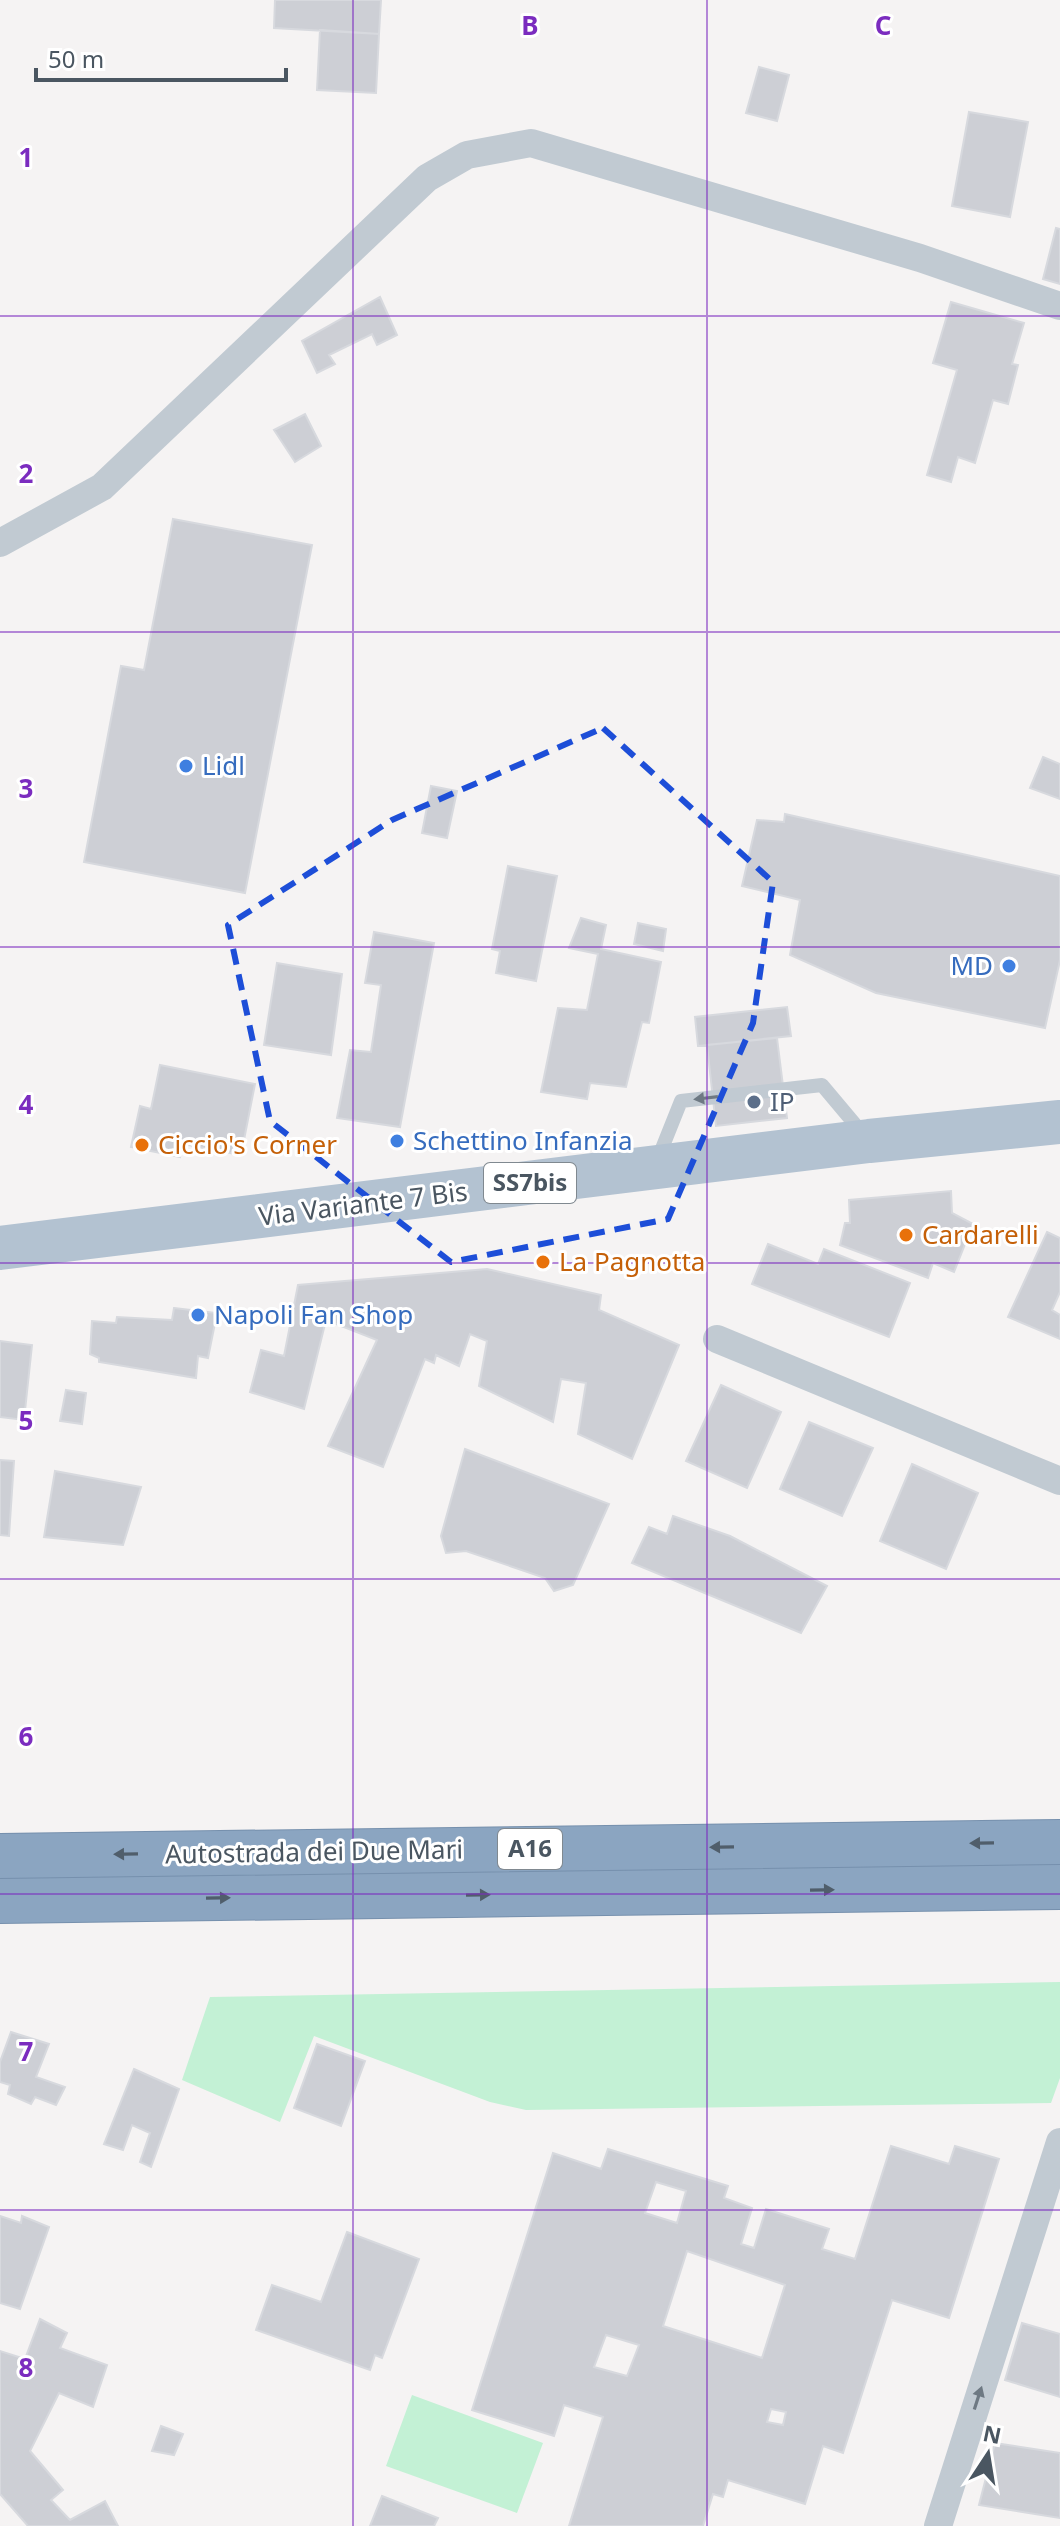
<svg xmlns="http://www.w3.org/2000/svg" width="1060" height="2526" font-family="'Noto Sans',sans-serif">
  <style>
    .green { fill: #c3f1d5 }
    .building { fill: #cdcfd5; stroke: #d7d9de; stroke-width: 2; fill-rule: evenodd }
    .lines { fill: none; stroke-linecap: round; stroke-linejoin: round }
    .highway-casing { stroke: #7690ad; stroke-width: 46 }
    .lane { stroke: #c1cad2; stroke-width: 14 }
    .street { stroke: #c1cad2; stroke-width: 28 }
    .primary { stroke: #b3c2d1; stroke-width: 44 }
    .highway { stroke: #8ba5c1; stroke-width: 44 }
    .oneway { fill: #6e7983 }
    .oneway2 { fill: #505e6b }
    .marked { fill: none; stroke: #1d4ed8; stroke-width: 6; stroke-dasharray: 16 10; stroke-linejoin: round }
    .grid { fill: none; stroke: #7b2cbf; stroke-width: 2; stroke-opacity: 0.55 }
    .shop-dot { fill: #3f7fe0; stroke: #fff; stroke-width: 3 }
    .service-dot { fill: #5c6f8a; stroke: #fff; stroke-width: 3 }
    .food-dot { fill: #e8710a; stroke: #fff; stroke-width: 3 }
    .labels { text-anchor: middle; stroke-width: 6; stroke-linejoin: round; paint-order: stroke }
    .shield { fill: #fff; stroke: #808990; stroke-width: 2 }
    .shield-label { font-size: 24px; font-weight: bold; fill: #4a5661 }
    .shop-label { font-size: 26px; fill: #366cbe; stroke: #fff; text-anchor: start }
    .service-label { font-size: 26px; fill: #4e5e75; stroke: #fff; text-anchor: start }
    .food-label { font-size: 26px; fill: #c56008; stroke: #fff; text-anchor: start }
    .street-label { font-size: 26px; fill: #4a5661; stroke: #fff }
    .grid-label { font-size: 26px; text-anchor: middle; font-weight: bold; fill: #7b2cbf; stroke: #fff; stroke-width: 6; stroke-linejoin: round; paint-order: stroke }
  </style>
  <rect width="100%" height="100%" fill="#f5f3f3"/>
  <path class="green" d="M1060,1982V2078L1051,2103L526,2110L490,2102L314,2036L280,2122L182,2080L210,1997Z
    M412,2395L543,2443L517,2513L386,2466Z"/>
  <path class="building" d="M275,0H381L379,34L274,28Z
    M320,30L379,34L376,93L317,90Z
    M759,67L789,75L777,121L746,113Z
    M969,112L1028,122L1010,217L952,206Z
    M1056,228L1060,229V284L1043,279Z
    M380,297L397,335L377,345L372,334L329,355L335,364L317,373L302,341Z
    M951,302L1024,323L1012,364L1018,365L1008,404L993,400L975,463L958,457L951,482L927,475L957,370L933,363Z
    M305,414L321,446L295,462L274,430Z
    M173,519L312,545L245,893L84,862L121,666L144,670Z
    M1043,757L1060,764V799L1030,788Z
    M431,786L457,791L447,838L422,833Z
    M785,814L1060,876V960L1045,1028L876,993L790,955L800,900L742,886L757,820L784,822Z
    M508,866L557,876L536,981L496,973L500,951L492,949Z
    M581,918L606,925L601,949L661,962L649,1023L642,1022L626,1087L590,1083L587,1099L541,1092L558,1008L587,1010L598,954L569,948Z
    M638,923L666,929L663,951L634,944Z
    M374,932L434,943L400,1127L337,1118L350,1050L371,1052L381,985L365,983Z
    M277,963L342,974L331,1055L264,1045Z
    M787,1007L791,1036L698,1046L695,1017Z
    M777,1038L787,1118L716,1126L707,1045Z
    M160,1065L255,1084L241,1155L183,1144L180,1157L131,1147L140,1106L151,1109Z
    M951,1191L952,1213L973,1224L954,1272L933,1263L928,1278L840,1245L845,1223H850L849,1200Z
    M1047,1232L1060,1238V1292L1052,1310L1060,1315V1339L1008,1317Z
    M768,1244L818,1264L824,1249L910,1283L889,1337L752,1284Z
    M487,1269L601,1295L599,1310L679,1345L632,1459L578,1434L586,1383L561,1379L553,1422L479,1386L487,1341L470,1334L459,1366L436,1355L434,1363L425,1359L383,1467L328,1446L377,1340L326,1320L304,1409L250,1392L261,1350L284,1356L298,1285Z
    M174,1308L217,1313L208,1358L198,1356L196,1378L99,1362V1358L90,1354L92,1321L116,1323L117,1317L172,1320Z
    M0,1341L32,1345L24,1420L0,1417Z
    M721,1385L781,1412L747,1488L686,1461Z
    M66,1390L86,1393L82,1424L60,1421Z
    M809,1422L873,1448L842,1516L780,1489Z
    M465,1449L609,1504L573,1585L554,1591L545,1578L466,1551L446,1553L441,1536Z
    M0,1460L14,1461L9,1536L0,1535Z
    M912,1464L978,1493L946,1569L880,1541Z
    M55,1471L141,1487L123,1545L44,1537Z
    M673,1516L730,1536L827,1586L801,1633L632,1563L649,1527L667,1534Z
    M11,2032L49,2044L36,2077L65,2087L56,2105L35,2097L31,2104L8,2094L10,2085L0,2082V2062Z
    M317,2044L365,2061L341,2126L294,2108Z
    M134,2069L179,2089L151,2167L140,2162L150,2133L132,2125L123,2150L104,2144Z
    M891,2146L949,2164L955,2146L999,2159L949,2318L892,2300L843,2453L823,2446L805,2504L728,2480L723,2497L713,2494L703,2526H569L603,2417L564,2405L554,2436L472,2410L553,2153L601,2169L608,2149L728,2186L724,2198L752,2208L741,2244L754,2248L766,2209L829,2229L822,2249L855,2259ZM656,2182L686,2191L677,2223L645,2213ZM687,2251L785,2285L762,2358L663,2326ZM606,2335L639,2345L627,2376L594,2367ZM771,2409L786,2412L783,2425L767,2422Z
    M0,2216L21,2223L22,2216L49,2227L20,2309L0,2303Z
    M347,2232L419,2259L382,2358L375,2355L370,2370L256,2330L272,2285L321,2302Z
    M40,2319L67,2333L60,2348L107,2365L93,2407L59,2393L30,2451L63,2490L51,2500L70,2520L105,2501L118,2526H28L0,2494V2351L25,2359Z
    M1022,2323L1060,2334V2397L1005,2380Z
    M161,2426L183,2434L174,2455L152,2451Z
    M995,2443L1060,2453V2518L979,2505Z
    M382,2496L438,2518L434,2526H370Z"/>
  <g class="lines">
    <g class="highway-casing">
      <path id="highway" d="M0,1856L1060,1842
        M0,1901L1060,1887"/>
    </g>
    <path class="lane" d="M657,1161L681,1101L822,1085L864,1135"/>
    <path class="street" d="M0,543L102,487L427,178L467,155L531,143L920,258L1060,306
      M717,1339L1060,1481
      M938,2526L1060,2142"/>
    <path class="primary" d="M0,1248L869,1141L1060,1122"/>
    <use href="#highway" class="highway"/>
  </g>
  <defs><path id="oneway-solid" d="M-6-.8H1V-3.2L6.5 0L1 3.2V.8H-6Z" transform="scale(2)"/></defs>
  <g class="oneway">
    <use href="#oneway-solid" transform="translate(706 1098) rotate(173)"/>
    <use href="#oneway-solid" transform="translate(978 2398) rotate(-72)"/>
  </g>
  <g class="oneway2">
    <use href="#oneway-solid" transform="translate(982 1843) rotate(179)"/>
    <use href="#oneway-solid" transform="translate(722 1847) rotate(179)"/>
    <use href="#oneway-solid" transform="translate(126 1854) rotate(179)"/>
    <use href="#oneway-solid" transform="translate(822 1890) rotate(-1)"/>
    <use href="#oneway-solid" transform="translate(478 1895) rotate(-1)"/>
    <use href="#oneway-solid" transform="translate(218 1898) rotate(-1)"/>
  </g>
  <path class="marked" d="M603,728L773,882L753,1023L668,1219L451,1262L270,1121L228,925L392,820Z"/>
  <path class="grid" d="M353,0V2526M707,0V2526M0,316H1060M0,632H1060M0,947H1060M0,1263H1060M0,1579H1060M0,1894H1060M0,2210H1060"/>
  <g class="shop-dot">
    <circle cx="186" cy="766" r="8"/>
    <circle cx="1009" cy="966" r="8"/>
    <circle cx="397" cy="1141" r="8"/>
    <circle cx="198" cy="1315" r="8"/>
  </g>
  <circle class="service-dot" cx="754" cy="1102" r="8"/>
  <g class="food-dot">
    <circle cx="142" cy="1145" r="8"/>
    <circle cx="906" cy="1235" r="8"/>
    <circle cx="543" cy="1262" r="8"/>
  </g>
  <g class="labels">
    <g class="shield">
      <rect x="484" y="1163" width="92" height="40" rx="6"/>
      <rect x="498" y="1829" width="64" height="40" rx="6"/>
    </g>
    <g class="shield-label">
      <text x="530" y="1191">SS7bis</text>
      <text x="530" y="1857">A16</text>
    </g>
    <g class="shop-label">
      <text x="202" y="775">Lidl</text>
      <text x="993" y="975" text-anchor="end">MD</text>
      <text x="413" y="1150">Schettino Infanzia</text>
      <text x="214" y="1324">Napoli Fan Shop</text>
    </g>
    <g class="service-label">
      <text x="770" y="1111">IP</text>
    </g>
    <g class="food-label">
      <text x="158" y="1154">Ciccio's Corner</text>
      <text x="922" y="1244">Cardarelli</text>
      <text x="559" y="1271">La Pagnotta</text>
    </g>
    <g class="street-label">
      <text transform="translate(363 1204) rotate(-7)" y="9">Via Variante 7 Bis</text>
      <text transform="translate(314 1852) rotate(-1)" y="9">Autostrada dei Due Mari</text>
    </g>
  </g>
  <g class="grid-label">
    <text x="530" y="35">B</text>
    <text x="883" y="35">C</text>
    <text x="26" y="167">1</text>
    <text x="26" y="483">2</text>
    <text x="26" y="798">3</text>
    <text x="26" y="1114">4</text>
    <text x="26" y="1430">5</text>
    <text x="26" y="1746">6</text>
    <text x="26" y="2061">7</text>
    <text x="26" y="2377">8</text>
  </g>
  <g transform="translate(988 2454) rotate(12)" stroke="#ffffff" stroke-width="6" paint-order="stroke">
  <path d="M0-6L14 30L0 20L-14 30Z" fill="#4a5661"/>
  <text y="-12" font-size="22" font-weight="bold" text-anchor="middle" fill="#4a5661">N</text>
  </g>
  <path d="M36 68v12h250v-12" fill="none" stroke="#4a5661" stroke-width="4"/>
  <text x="48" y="68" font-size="24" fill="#4a5661" stroke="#ffffff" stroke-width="6" paint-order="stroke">50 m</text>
</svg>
